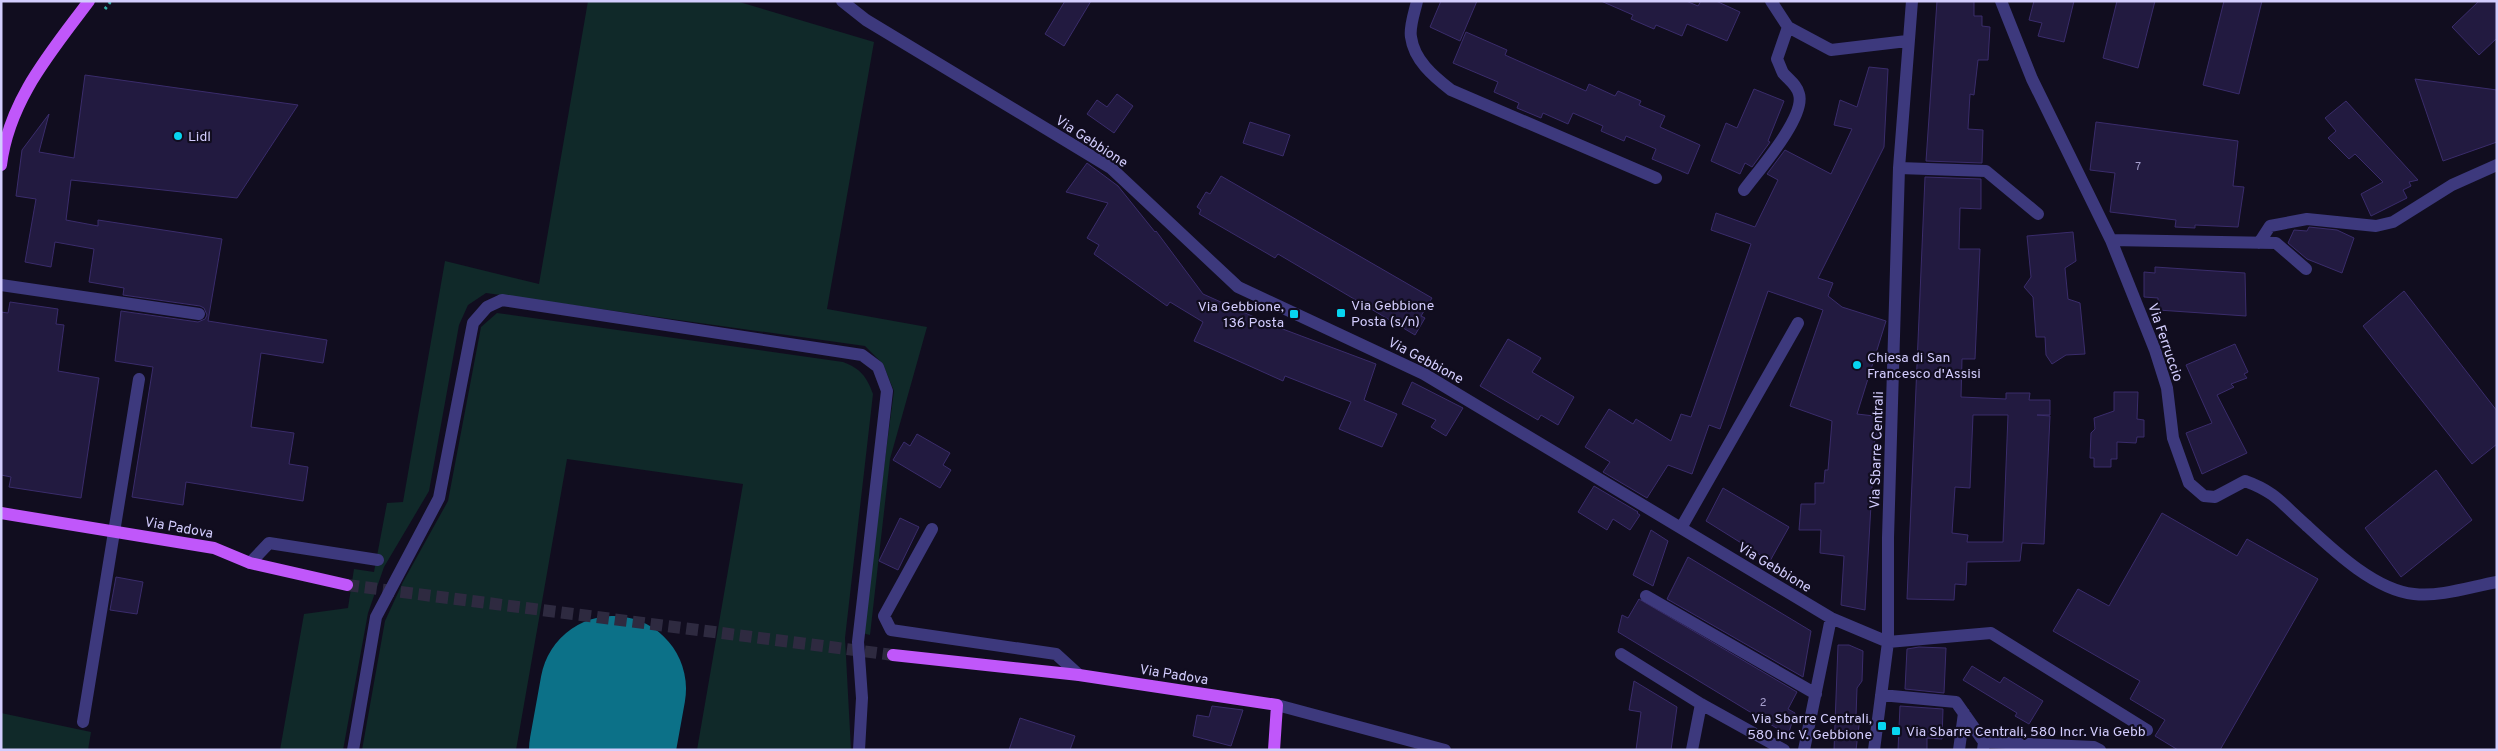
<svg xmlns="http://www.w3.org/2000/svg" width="2498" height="751" font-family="Overpass,sans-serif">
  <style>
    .green { fill: #102929 }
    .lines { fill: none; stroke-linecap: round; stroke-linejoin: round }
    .runway { stroke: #0c7188; stroke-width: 146 }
    .building { fill: #221a40; stroke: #3a2c6b; fill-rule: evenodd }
    .major-tunnel { stroke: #2e2a40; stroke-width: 12; stroke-dasharray: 12 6; stroke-linecap: butt }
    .path { stroke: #31aea8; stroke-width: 3; stroke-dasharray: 2.5 4; stroke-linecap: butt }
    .minor { stroke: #3d397d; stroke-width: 12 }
    .major { stroke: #c057fa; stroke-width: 12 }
    .poi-dot { fill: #07d5f0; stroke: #110d1f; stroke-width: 2 }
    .labels { text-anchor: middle; stroke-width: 4.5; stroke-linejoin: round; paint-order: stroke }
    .number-label { font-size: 11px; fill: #a7a0ce }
    .poi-label { font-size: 14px; fill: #d3cdfe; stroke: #110d1f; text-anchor: start }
    .street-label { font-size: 14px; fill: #d3cdfe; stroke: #110d1f }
  </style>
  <rect width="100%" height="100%" fill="#110d1f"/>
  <path class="green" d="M588,1H736L874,42L827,309L927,327L890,459L870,635L862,633L894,391L883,364L865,346L486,293L468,305L459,325L429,491L384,567L368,613L343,750H280L304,614L348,608L354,569L374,572L387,503L403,502L445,261L539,284Z
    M497,313L843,362C860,368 867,377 873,394L845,638L851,750H697L743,484L567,459L516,750H362L385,621L403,582L448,501L481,327Z
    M1,713L91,732L88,750H1Z"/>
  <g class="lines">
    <path class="runway" d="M602,750L613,689"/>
  </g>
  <path class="building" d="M1065,1H1091L1064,46L1045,34Z
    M1441,1H1477L1460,41L1430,27Z
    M1601,1H1686L1698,6L1701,1H1716L1740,12L1727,41L1687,24L1682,36L1656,25L1654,29L1631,19L1633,15Z
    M1937,1H1974V16H1982V26L1990,27L1988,60H1978L1974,95L1970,94L1968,129L1983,130L1982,163L1926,161Z
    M2034,1H2074L2064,42L2038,36L2042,23L2029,20Z
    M2117,1H2155L2138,68L2103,58Z
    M2224,1H2262L2239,94L2203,85Z
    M2479,1H2497V38L2479,55L2452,27Z
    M1466,32L1507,50L1505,55L1586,91L1589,84L1615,96L1618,91L1641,101L1639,105L1665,116L1660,127L1700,145L1688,174L1652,159L1656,149L1626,136L1624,141L1601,131L1603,126L1573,113L1568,124L1543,113L1541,118L1517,108L1519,103L1494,92L1498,82L1453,63Z
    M1869,67L1888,69L1884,147L1818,278L1833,283L1828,296L1842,307L1886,321L1857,414L1883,417L1882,436L1875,435L1865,610L1841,605L1844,556L1820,553L1821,530H1799L1801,504H1815V483H1824L1825,470H1828L1832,421L1790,406L1823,310L1768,291L1720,429L1709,425L1692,474L1668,465L1647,498L1603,472L1610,462L1585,447L1609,409L1633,424L1636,419L1671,441L1681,414L1691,417L1751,244L1711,230L1716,213L1755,227L1778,180L1767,174L1785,150L1831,174L1852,129L1834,125L1840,100L1857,107Z
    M85,75L298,105L237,198L71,180L66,220L98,226V220L222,239L208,321L327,340L323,363L261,353L251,427L294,433L289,464L308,467L303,501L186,482L183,505L132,497L153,367L115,361L121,311L198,322L205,319L207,315L204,308L200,306L123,295L124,288L89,282L94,249L55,242L51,267L25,262L36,199L16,196L22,150L49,114L39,152L74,158Z
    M2415,79L2497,90V142L2443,161Z
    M1754,89L1784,101L1768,141L1770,142L1752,167L1745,163L1740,174L1711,161L1726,123L1737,128Z
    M1117,94L1133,106L1114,133L1087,114L1097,100L1107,107Z
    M2346,101L2418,180L2409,182L2411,186L2403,190L2407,198L2371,216L2361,194L2383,182L2355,154L2349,159L2328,138L2336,131L2325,118Z
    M1250,122L1290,135L1283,156L1243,143Z
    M2096,122L2238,141L2233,186L2244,187L2238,227L2195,225V228L2175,227L2176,220L2110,212L2115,173L2090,170Z
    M1087,163L1118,186L1155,232L1156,231L1203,294L1272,325L1376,364L1364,400L1397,414L1382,447L1339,429L1351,402L1285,376L1283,381L1194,341L1203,322L1170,302L1167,306L1094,254L1099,245L1087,238L1108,203L1066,192Z
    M1221,176L1432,298L1421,316L1425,318L1415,335L1278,254L1275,258L1199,214L1201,210L1197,207L1206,192L1210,194Z
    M1925,177L1981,179V209L1960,208L1959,249H1980L1975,359H1962L1961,397L2006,399V393H2030L2029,400H2050V415H2037L2050,416L2044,544L2022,543L2020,561L1967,562L1966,585L1955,584L1954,600L1907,599ZM1973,415H2008L2003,542H1967L1968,535L1952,533L1955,487L1970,488Z
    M2309,227L2337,230L2354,238L2342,273L2307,259L2288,243L2294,230L2307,231Z
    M2073,232L2076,261L2065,268L2068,299L2080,303L2085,354L2066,355L2052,364L2046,355L2045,337H2036L2033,297L2024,287L2031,277L2027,236Z
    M2155,267L2245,273L2246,316L2158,310V298L2144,297V272L2155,273Z
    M2404,291L2497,411V444L2472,464L2363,326Z
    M10,302L58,309L56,324L64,325L58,371L99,378L81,498L9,487L11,477L1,475V312L8,313Z
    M1508,339L1541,358L1532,372L1574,397L1558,425L1541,415L1538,420L1480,386Z
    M2235,344L2248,372L2244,374L2247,378L2231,384L2234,387L2217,395L2247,453L2202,474L2186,433L2212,423L2186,365Z
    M1412,382L1463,408L1446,436L1431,427L1436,420L1402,404Z
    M2114,392H2138L2137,419L2144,420V437H2137L2136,443L2117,442V459H2111V467H2094V458H2090L2091,433L2095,429L2094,418L2114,411Z
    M917,434L950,453L943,465L951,470L940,488L893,460L904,442L910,446Z
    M2436,470L2472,520L2401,577L2365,528Z
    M1594,486L1638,512L1637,513L1640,515L1630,530L1613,519L1607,530L1578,512Z
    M1723,488L1789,527L1770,561L1706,521Z
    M2162,513L2237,556L2247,539L2318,579L2220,750H2178L2155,736L2165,720L2130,699L2140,681L2053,631L2078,589L2109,606Z
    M900,518L919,527L898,570L879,561Z
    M1651,530L1668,541L1653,586L1633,575Z
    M1688,557L1811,631L1803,677L1667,599Z
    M116,577L143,582L137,614L110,610Z
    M1639,599L1797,692L1788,709L1795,713L1788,735L1618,632L1622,615L1628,618Z
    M1838,645H1849L1863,651L1862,681L1857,688L1856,716L1860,717L1856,750H1834Z
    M1919,647L1946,648L1944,693L1905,689L1907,649Z
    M1972,666L2000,683L2004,677L2043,701L2029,724L2015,716L2017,713L1963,680Z
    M1634,681L1677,707L1671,750H1636L1641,712L1629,710Z
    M1212,706L1243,710L1231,746L1193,736L1197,715L1209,717Z
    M1900,706L1943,709L1942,739L1927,738V750H1898Z
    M1020,718L1075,736L1070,750H1009Z"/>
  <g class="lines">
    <path class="major-tunnel" d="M347,585L893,655"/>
    <path class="path" d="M105,9L111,1"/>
    <path class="minor" d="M842,1L866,20L1111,168L1238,287L1424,374L1831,618L1888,642L1991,633L2147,730
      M1417,1C1415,11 1409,27 1411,37C1414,60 1433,76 1451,90L1656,178
      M1771,1L1788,27L1831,50L1907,41
      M2001,1L2032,79L2111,240L2155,350L2167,388L2173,438L2189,483L2204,496L2215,497L2245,481C2276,492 2283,505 2306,525C2334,551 2375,590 2414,594C2441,597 2470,587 2497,582
      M1899,168L1986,171L2038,214
      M1744,190C1758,171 1806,117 1799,94C1797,85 1789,80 1783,73C1781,69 1779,63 1777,59L1788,27
      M2111,240L2276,243L2306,269
      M2259,243L2270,226L2307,219L2376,226L2393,222L2452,185L2497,165
      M1,285L199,314
      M1681,528L1798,323
      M932,529L884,616L891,630L1056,654L1079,675
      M250,563L269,543L378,560
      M1646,596L1816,694
      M1621,654L1701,704L1784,750
      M1881,695L1956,702L1984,742L1983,750
      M1277,705L1445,750
      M83,722L139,379
      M1984,742L2094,747L2100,750
      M353,750L376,617L439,498L473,323L487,307L502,300L862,355L878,367L887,391L858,642L862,698L859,750
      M1692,750L1701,704
      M1804,750L1831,618
      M1874,750L1888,642V538L1899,168L1912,1
      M1959,750L1964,713"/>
    <path class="major" d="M1,165C9,100 51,52 89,1
      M1,513L214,548L250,563L347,585
      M893,655L1079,675L1277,705L1274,750"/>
  </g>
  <g class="poi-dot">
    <circle cx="178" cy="136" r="5"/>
    <rect x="1336" y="308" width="10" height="10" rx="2.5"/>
    <rect x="1289" y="309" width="10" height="10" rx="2.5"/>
    <circle cx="1857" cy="365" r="5"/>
    <rect x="1877" y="721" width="10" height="10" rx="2.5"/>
    <rect x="1891" y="726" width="10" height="10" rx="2.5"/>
  </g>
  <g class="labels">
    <g class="number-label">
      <text x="2138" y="170">7</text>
      <text x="1763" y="706">2</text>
    </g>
    <g class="poi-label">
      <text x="188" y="141">Lidl</text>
      <text x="1351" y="310">Via Gebbione<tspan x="1351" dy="16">Posta (s/n)</tspan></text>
      <text x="1284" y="311" text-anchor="end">Via Gebbione,<tspan x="1284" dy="16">136 Posta</tspan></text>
      <text x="1867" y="362">Chiesa di San<tspan x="1867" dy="16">Francesco d'Assisi</tspan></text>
      <text x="1872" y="723" text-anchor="end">Via Sbarre Centrali,<tspan x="1872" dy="16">580 inc V. Gebbione</tspan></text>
      <text x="1906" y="736">Via Sbarre Centrali, 580 Incr. Via Gebb</text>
    </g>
    <g class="street-label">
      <text transform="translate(1092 141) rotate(33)" y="5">Via Gebbione</text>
      <text transform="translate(2166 342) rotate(71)" y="5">Via Ferruccio</text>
      <text transform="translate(1426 360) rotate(28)" y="5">Via Gebbione</text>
      <text transform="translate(1876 450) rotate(-88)" y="5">Via Sbarre Centrali</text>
      <text transform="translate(179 527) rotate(10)" y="5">Via Padova</text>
      <text transform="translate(1775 567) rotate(31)" y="5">Via Gebbione</text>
      <text transform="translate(1174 674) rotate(9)" y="5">Via Padova</text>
    </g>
  </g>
  <rect width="2498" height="751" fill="none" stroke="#d3cdfe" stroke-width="5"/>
</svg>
